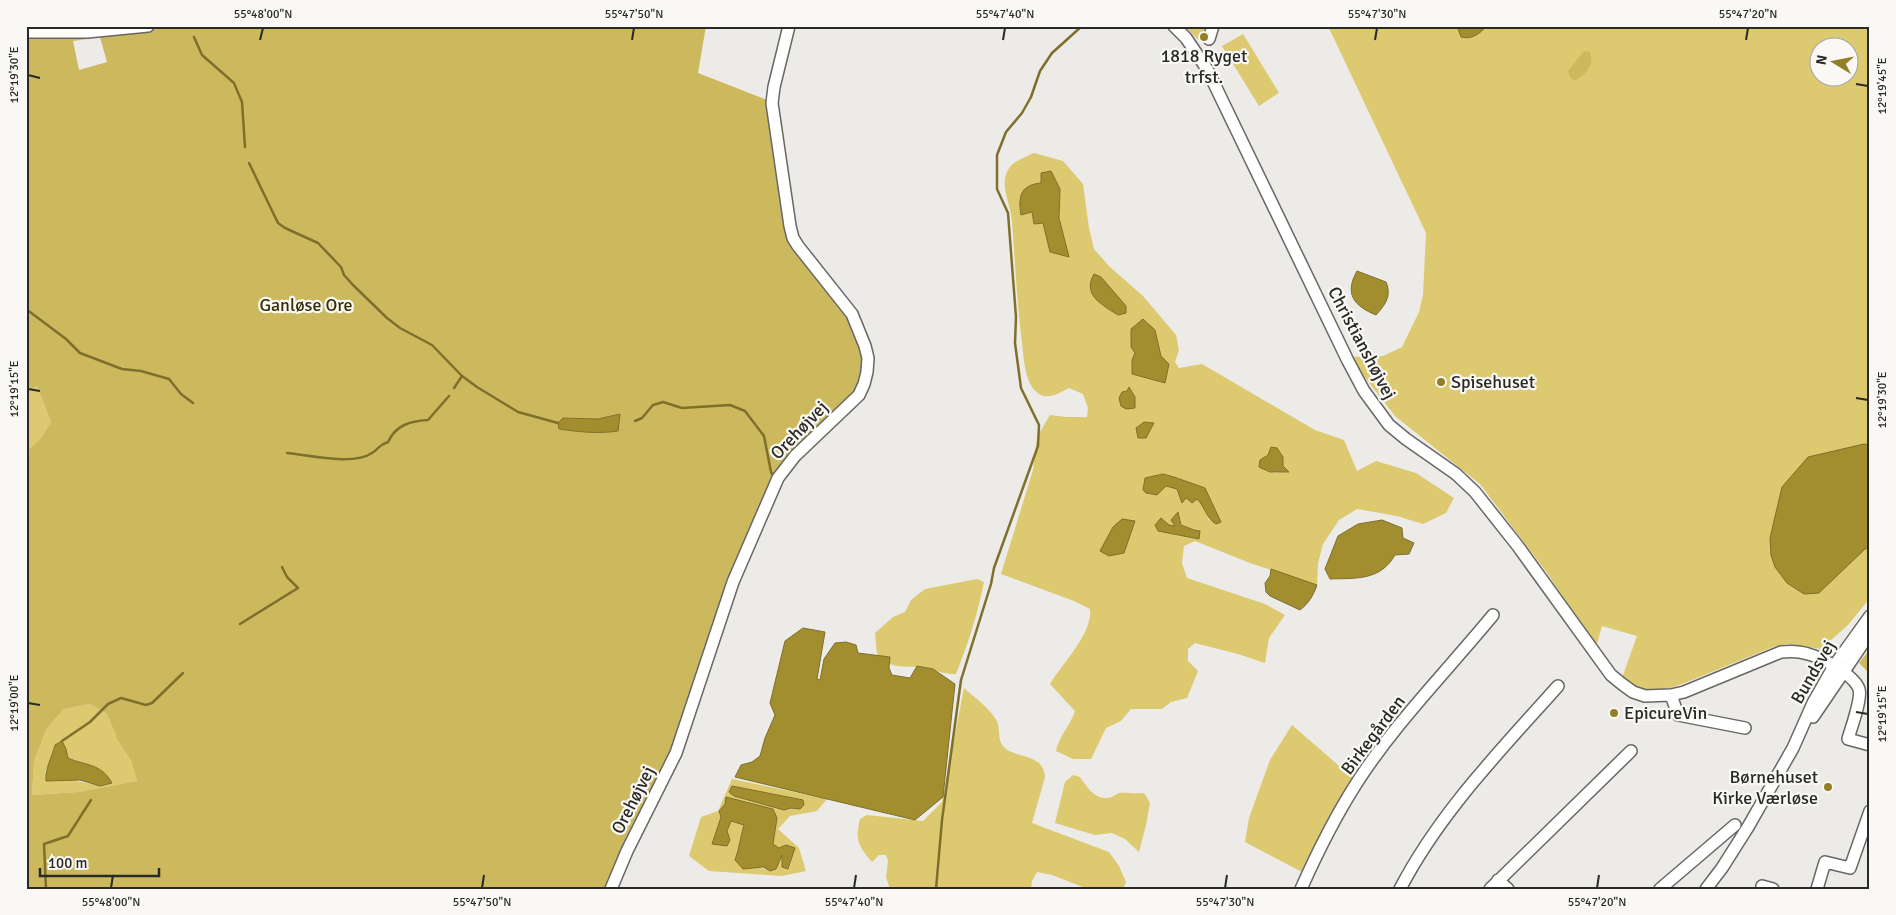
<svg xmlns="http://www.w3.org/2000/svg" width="1896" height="915" font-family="Signika,sans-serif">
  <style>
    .green { fill: #dcc970; fill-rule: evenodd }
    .forest { fill: #cdb95d; fill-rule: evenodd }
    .water { fill: #a28e2e; stroke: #7e702c }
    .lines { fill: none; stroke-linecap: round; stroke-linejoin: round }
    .stream { stroke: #7e702c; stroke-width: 2.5 }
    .minor-casing { stroke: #686763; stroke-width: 14 }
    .minor { stroke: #fff; stroke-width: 11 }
    .ticks { fill: none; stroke: #292927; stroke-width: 2 }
    .poi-dot { fill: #927f26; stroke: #f9f8f4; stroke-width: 2 }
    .labels { text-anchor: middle; stroke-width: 4.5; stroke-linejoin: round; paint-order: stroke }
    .poi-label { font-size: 18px; fill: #292927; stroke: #f9f8f4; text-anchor: start }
    .park-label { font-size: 18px; fill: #352d03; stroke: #f9f8f4 }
    .street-label { font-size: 18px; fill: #292927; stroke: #f9f8f4 }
    .neatline { fill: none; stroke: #292927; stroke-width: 2 }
    .ticks-label { font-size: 12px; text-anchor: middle; fill: #292927 }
  </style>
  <rect width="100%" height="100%" fill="#ecebe7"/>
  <path class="green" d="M1185,26H1209L1198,40Z
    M1328,26H1870V598L1848,625L1821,649L1787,644L1773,647L1682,684L1657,692L1638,688L1622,678L1637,636L1602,626L1596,647L1547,573L1480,484L1395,416L1349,357L1383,356L1402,347L1419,312L1423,295L1426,233ZM1818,48H1848V78H1818Z
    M1243,34L1279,93L1259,106L1222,46Z
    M1034,153L1063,161L1083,184L1089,228L1094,249L1110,267L1143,296L1176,335L1179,350L1175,362L1179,368L1202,364L1315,430L1344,440L1357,471L1376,461L1416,473L1454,498L1446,513L1423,524L1397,516L1357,509L1339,520L1323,544L1318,563L1317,585L1250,563L1195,541L1184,546L1182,563L1187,578L1265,604L1285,615L1269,638L1265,663L1238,654L1195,643L1188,649V661L1198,671L1187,698L1171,702L1162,709H1131L1121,721L1106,728L1091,759H1073L1056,751C1059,736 1070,726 1075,711L1050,684C1062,664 1093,633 1090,609L1074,601L1001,574L1033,470L1037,437L1050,415L1066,417H1087L1088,408L1083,394L1069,388C1055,395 1044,403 1032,387C1024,374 1024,358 1022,343C1017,302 1015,262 1012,221C1011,205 1000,187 1007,172C1011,162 1025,157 1034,153ZM1041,183L1060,189L1059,218L1068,257L1043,222L1034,224L1032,212L1019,201C1024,189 1027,184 1041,183ZM1101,277L1126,312L1118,315L1101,305ZM1155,330L1161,356L1168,364L1132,360L1135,353ZM1268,455L1283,465L1288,472L1274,473L1260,460ZM1164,474L1187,482L1220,522L1209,520L1202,504L1197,499L1186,498L1179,495L1177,489L1166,486L1157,495L1146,493L1143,490L1151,478ZM1161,518L1169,525L1175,526L1180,519L1181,525L1194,530L1199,538L1158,531Z
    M37,386L51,422L41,438L26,452V393Z
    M977,579L984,582C978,613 968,644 956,674C943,675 931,668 917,667C908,666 899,668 890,664C885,662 881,657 877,654L875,633L893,617L905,612L911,600L925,589Z
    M964,688C974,697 988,707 995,718C1002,727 996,739 1004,747C1015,759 1043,752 1045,777L1032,823L1109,852L1119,866L1126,882L1123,889H1088L1052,875L1037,872L1032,881L1031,889H890L886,877L888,861L886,855H879L872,862C858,846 855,840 860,819L867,815L923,821L942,802Z
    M90,704L107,714L118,741L131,761L137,781L78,792L32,795L34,761L47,728L64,709ZM55,745L66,749L68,758L100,769V786C81,782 63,778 45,772L52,757Z
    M1292,725L1353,778L1325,825L1302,872L1245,842L1249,818L1270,760Z
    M1073,775L1080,777C1087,787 1094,799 1108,798C1112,798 1116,794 1119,793C1125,792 1136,794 1144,793L1150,803L1146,825L1139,852L1125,839L1112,833L1095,835L1055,823L1065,782Z
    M732,779L827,799L817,811L790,816L778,829L799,848L806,871L782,876L709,871L689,856L701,817L718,811ZM725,804L777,818L773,844L779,848H795L789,869L782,867V854L780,856L779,862L770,871L735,860L740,847L741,833L744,825L731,821L727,831L712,843L721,817L719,811Z"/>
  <path class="forest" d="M26,26H706L698,73L767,100L795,244L849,316L866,354L857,394L778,469L727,580L683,725L609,889H26V452L41,438L51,422L37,386L26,393ZM100,37L107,62L79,70L73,41ZM620,414L607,433L575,431L559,429L563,418L598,419ZM90,704L107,714L118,741L131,761L137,781L78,792L32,795L34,761L47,728L64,709Z
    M1589,51C1596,64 1586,75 1574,81L1570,77L1568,71L1583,52Z
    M1870,649V674L1859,663Z"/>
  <path class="water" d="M1461,26H1487C1479,34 1472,40 1461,37L1458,29Z
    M1051,171L1060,189L1059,218L1069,257L1050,252L1043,223L1034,224L1032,212L1021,215C1018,197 1020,185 1041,183V173Z
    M1357,271L1386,282C1392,296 1385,305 1376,315C1354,306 1344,294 1357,271Z
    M1094,274L1101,277L1126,306V313L1118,315C1102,305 1082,295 1094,274Z
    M1143,319L1155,330L1161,356L1169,364L1165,383L1132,374V360L1135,353L1131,347V329Z
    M1129,387L1135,397V408L1126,409L1121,406L1119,398L1122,392L1127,391Z
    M620,414L618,431C599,434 579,432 559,429L558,423L563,418L598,419Z
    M1144,422L1154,423L1146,438H1138L1136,428Z
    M1864,444L1870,445V546L1864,550L1819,593L1804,594L1787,583L1775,567L1771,555L1770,538L1782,487L1808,457Z
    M1271,447L1277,448L1283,457V466L1289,472H1270L1259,467L1260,460L1268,455Z
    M1163,474L1174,477L1205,488L1221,522L1216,524C1205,517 1206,508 1197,499L1192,503L1186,498L1182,503L1177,489L1166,486L1157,495L1146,493L1143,490L1145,478Z
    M1178,512L1181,525L1194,530L1200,531L1199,539L1158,531L1155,525L1161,518L1169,525L1175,526L1171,520Z
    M1122,519L1135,521L1124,553L1109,556L1100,551L1113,527Z
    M1382,520L1402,528L1403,538L1414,543L1409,554L1395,555C1380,581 1356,578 1330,579L1325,569L1338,536L1358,524Z
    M1271,569L1317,585C1313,596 1309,603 1300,610L1270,596L1266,592L1265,583L1270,576Z
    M803,628L825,632L817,679L820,680L824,659L835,643L846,642L856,645L858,653L890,657L889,668L892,675L910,678L917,666L933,669L955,684L943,797L915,820L735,777L741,765L752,762L760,756L765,738L775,715L770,703L785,641Z
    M62,741L66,749L68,758C86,766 101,763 112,783L100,786L80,780L46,781C45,768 52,757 55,745Z
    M732,786L803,800L804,805L800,809L791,808L784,810L734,796L729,792Z
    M726,797L773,809L777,818L773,844L779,848L786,845L795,848L788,869L782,867V855L776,869L770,871L763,867L743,869L735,860C740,847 740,837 744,825L731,821L727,831L730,840L727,846L712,844L721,817L719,811L725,804Z"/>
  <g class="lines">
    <path class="stream" d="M194,37L202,55L234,83L242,102L245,147
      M249,163L278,223L285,228L318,243L341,267L344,275L353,285L387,318L400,328L432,345L462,376L477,387L518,412L558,423
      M26,309L66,339L80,353L122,369L141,371L169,379L181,394L193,403
      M454,388L462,376
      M635,421L642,418L653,405L663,402L682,408L730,405L745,411L764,436L771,472L774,477
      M287,453C309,455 353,466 372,453C379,449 378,445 388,442C396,425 410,421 428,420L449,396
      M240,624L298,588L287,577L282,567
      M62,741L90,722L108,704L121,698L146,705L152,703L183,673
      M46,889L44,844L68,836L91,800
      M936,889L942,820L961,680L991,584L994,568L1038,446L1039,425L1021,388L1015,343L1016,317L1008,213L997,189V155L1006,132L1022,113L1031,97L1040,71L1052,53L1082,26"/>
    <g class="minor-casing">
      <path id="minor" d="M1174,26L1186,38L1207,69L1348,361L1364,391L1389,425L1406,439L1456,474L1475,492L1517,545L1611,675L1622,684L1633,692L1645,696L1671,695L1684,692L1781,652C1790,651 1799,651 1808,654C1821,657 1854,675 1859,689C1862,699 1851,728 1848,739L1870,745
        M26,32H87L148,26
        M1209,39L1213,26
        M1671,695L1678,715L1745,728
        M1813,717L1870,633
        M1498,880L1508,889
        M1762,886L1773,889
        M611,889L627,851L676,753L733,582L778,478L795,456L859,395L864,384L867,372L868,358L865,346L852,314L798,246L793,238L790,226L772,103L774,87L789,26
        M1301,889C1317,853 1335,817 1356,784C1395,723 1447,671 1493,615
        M1400,889C1440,812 1501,750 1558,686
        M1490,889L1631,751
        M1660,889L1735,825
        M1706,889L1722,868L1748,827L1793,748L1813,703L1834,666L1870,616
        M1817,889L1825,862L1850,868L1870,811"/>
    </g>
    <use href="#minor" class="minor"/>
  </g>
  <path class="ticks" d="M260,40L263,28M632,40L634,28M1003,40L1005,28M1375,40L1377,28M1746,40L1748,28M28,75L40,78M1856,84L1868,86M28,389L40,391M1856,398L1868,400M28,703L40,705M1856,712L1868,714M111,888L113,875M482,888L484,875M854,888L856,875M1225,888L1227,875M1597,888L1599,875"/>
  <g class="poi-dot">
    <circle cx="1204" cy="37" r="5"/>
    <circle cx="1441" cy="382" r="5"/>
    <circle cx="1614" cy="713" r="5"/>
    <circle cx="1828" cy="787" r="5"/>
  </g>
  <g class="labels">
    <g class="poi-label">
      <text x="1204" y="62" text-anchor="middle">1818 Ryget<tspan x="1204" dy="21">trfst.</tspan></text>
      <text x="1451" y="388">Spisehuset</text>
      <text x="1624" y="719">EpicureVin</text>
      <text x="1818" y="783" text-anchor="end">Børnehuset<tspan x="1818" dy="21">Kirke Værløse</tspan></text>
    </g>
    <g class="park-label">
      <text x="306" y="311">Ganløse Ore</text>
    </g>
    <g class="street-label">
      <text transform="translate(1362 343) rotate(62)" y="6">Christianshøjvej</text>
      <text transform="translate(799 430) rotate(-46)" y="6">Orehøjvej</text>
      <text transform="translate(1813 672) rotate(-60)" y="6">Bundsvej</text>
      <text transform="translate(1373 735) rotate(-53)" y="6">Birkegården</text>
      <text transform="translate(633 800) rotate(-63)" y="6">Orehøjvej</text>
    </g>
  </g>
  <rect width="1896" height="915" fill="none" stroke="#f9f8f4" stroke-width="55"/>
  <g transform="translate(1834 62) rotate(280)"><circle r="24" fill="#f9f8f4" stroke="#a6a5a2"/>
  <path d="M0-4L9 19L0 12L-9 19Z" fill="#927f26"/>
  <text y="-8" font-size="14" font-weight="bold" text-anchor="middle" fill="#292927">N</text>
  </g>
  <path d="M40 868v8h119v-8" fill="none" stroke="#292927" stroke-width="2.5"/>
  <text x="48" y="868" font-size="15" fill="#292927" stroke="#f9f8f4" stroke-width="4" paint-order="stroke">100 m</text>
  <rect x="28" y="28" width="1840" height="860" class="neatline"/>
  <g class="ticks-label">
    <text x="263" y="18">55°48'00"N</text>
    <text x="634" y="18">55°47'50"N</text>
    <text x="1005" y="18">55°47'40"N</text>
    <text x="1377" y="18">55°47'30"N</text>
    <text x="1748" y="18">55°47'20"N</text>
    <text transform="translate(14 75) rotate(-90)" y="4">12°19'30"E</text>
    <text transform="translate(1882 86) rotate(-90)" y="4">12°19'45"E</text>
    <text transform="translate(14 389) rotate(-90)" y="4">12°19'15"E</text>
    <text transform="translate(1882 400) rotate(-90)" y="4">12°19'30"E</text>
    <text transform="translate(14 703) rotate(-90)" y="4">12°19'00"E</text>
    <text transform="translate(1882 714) rotate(-90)" y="4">12°19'15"E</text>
    <text x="111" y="906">55°48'00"N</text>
    <text x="482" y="906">55°47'50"N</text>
    <text x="854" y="906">55°47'40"N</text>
    <text x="1225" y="906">55°47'30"N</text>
    <text x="1597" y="906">55°47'20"N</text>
  </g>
</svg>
